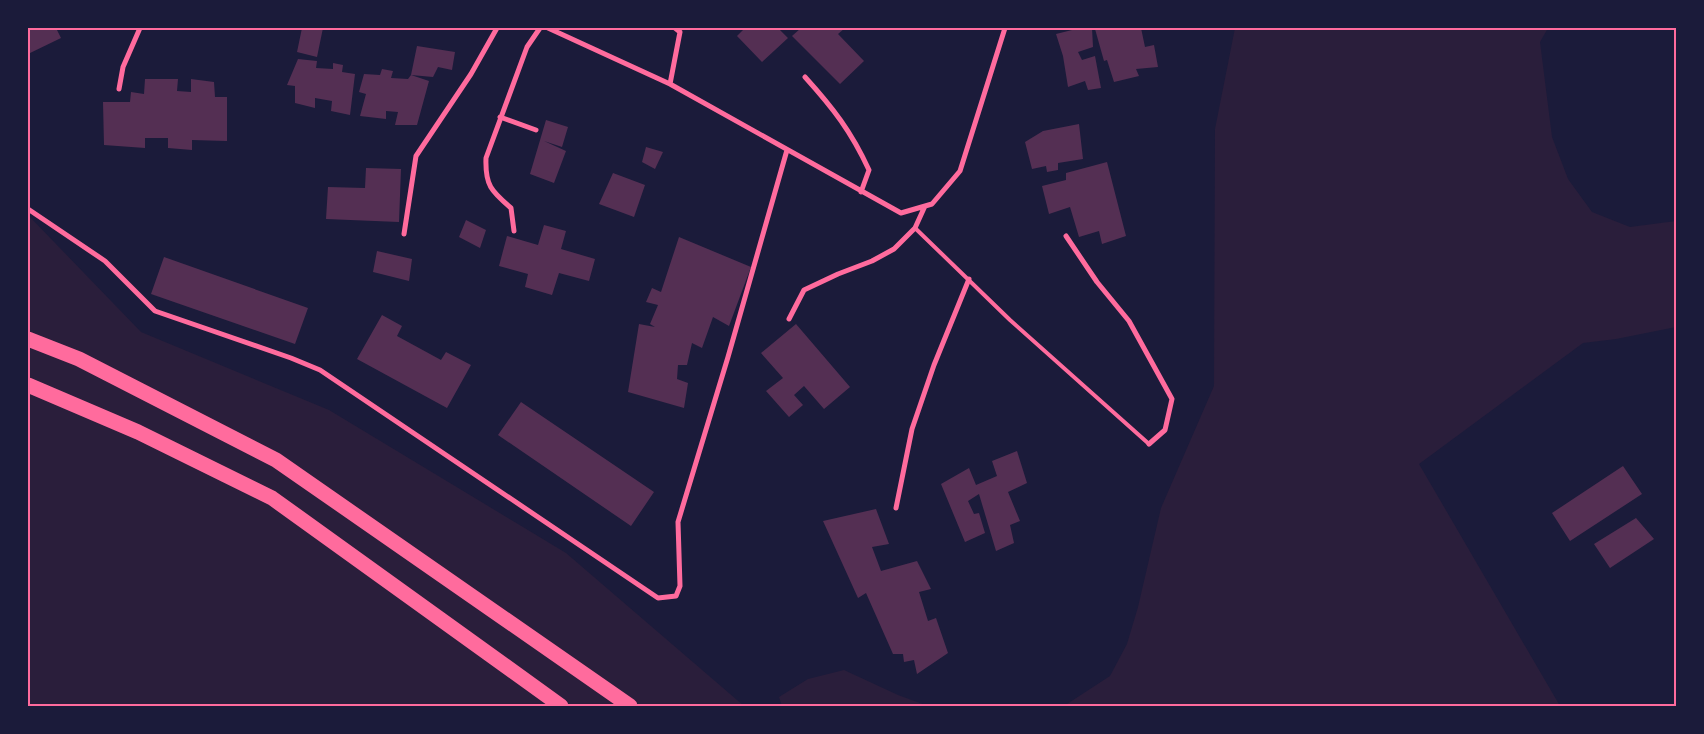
<svg xmlns="http://www.w3.org/2000/svg" width="1704" height="734" font-family="'Source Sans 3',sans-serif">
  <style>
    .green { fill: #2a1e3b }
    .building { fill: #542f53 }
    .lines { fill: none; stroke-linecap: round; stroke-linejoin: round }
    .service { stroke: #ff6b9d; stroke-width: 4 }
    .minor { stroke: #ff6b9d; stroke-width: 5 }
    .motorway { stroke: #ff6b9d; stroke-width: 15 }
    .neatline { fill: none; stroke: #ff6b9d; stroke-width: 2 }
  </style>
  <rect width="100%" height="100%" fill="#1b1b3a"/>
  <path class="green" d="M1235,28H1548L1540,42L1552,137L1568,179L1592,212L1630,227L1676,221V327L1616,339L1583,343L1419,464L1560,706H1064L1110,676L1127,644L1138,607L1161,508L1214,386L1215,129Z
    M28,215L141,332L329,410L566,553L744,706H28Z
    M844,670L898,695L928,706H782L779,697L808,679Z"/>
  <path class="building" d="M28,28H56L61,38L28,54Z
    M302,28H323L317,57L297,52Z
    M745,28H778L788,38L762,62L737,36Z
    M801,28H845L838,34L864,61L840,84L792,36Z
    M1080,28H1092L1093,47L1078,52L1082,60L1095,56L1101,88L1088,90L1085,81L1068,87L1063,56L1056,34Z
    M1100,28H1141L1145,47L1154,45L1158,67L1136,69L1139,76L1114,82L1107,60L1104,61L1095,29Z
    M417,46L455,52L452,70L438,67L433,77L411,75Z
    M298,59L317,61L316,68L333,69V63L343,65L342,72L355,74L350,115L331,111L332,101L315,98V108L295,103V86L287,85Z
    M382,69L393,71L391,78L408,79L411,75L429,81L417,125H395L398,112L386,111V119L360,116L366,94L359,92L364,74L380,75Z
    M145,79H178L177,91L191,92V79L214,82L215,97H227V141L192,140V150L168,148V138H145V148L104,145L103,102H130L131,92L144,94Z
    M546,120L568,127L562,147L544,141L566,151L554,183L530,174Z
    M1079,124L1083,159L1058,163V170L1047,172L1046,166L1032,169L1025,142L1043,131Z
    M646,147L663,152L655,169L642,162Z
    M1107,162L1126,236L1102,244L1099,231L1079,237L1070,207L1049,214L1042,186L1066,180V173Z
    M366,168L401,169L399,222L326,219L328,187L365,188Z
    M613,173L645,185L634,217L599,204Z
    M466,220L486,230L480,248L459,237Z
    M544,225L566,231L561,249L595,259L589,281L559,273L552,295L525,287L528,274L499,266L507,236L538,245Z
    M679,237L751,267L729,326L713,317L702,348L692,343L687,365H678L677,379L688,383L684,408L628,392L639,324L655,327L650,324L658,305L646,302L652,288L661,292Z
    M377,251L412,259L409,281L373,272Z
    M164,257L308,308L295,344L151,294Z
    M382,315L402,326L397,336L441,360L446,352L471,365L447,408L357,359Z
    M796,324L850,387L824,409L804,386L794,395L803,405L789,417L766,391L783,378L761,353Z
    M521,402L654,492L631,526L498,435Z
    M1017,451L1027,483L1008,492L1020,521L1010,525L1014,543L996,551L979,494L968,501L974,514L979,513L985,533L965,542L941,484L969,468L976,485L997,476L992,461Z
    M1623,466L1642,494L1570,541L1552,513Z
    M876,509L889,544L872,547L881,571L917,561L931,589L919,592L928,621L936,618L948,653L917,674L914,660L904,662L903,654H893L866,593L858,598L823,521Z
    M1636,518L1654,539L1610,568L1594,544Z"/>
  <g class="lines">
    <path class="service" d="M915,228L1010,320L1149,444"/>
    <path class="minor" d="M548,28L670,84L901,213L932,204L960,171L1005,28
      M805,77C833,108 851,131 869,170L861,192
      M670,84L680,32L675,28
      M119,89L123,67L140,28
      M500,117L536,130
      M28,209L105,261L155,311L291,358L320,370L658,598L676,596L680,586L678,522L728,357L787,150
      M514,231L511,208C491,191 485,185 486,158L527,47L540,28
      M404,234L416,156L471,74L497,28
      M1066,236L1097,282L1129,321L1172,399L1165,430L1149,444
      M789,319L804,290L838,274L872,261L894,249L915,228L925,206
      M896,508L912,429L934,365L969,279"/>
    <path class="motorway" d="M28,339L79,359L276,460L630,706
      M28,385L138,432L272,498L561,706"/>
  </g>
  <rect width="1704" height="734" fill="none" stroke="#1b1b3a" stroke-width="58"/>
  <rect x="29" y="29" width="1646" height="676" class="neatline"/>
</svg>
